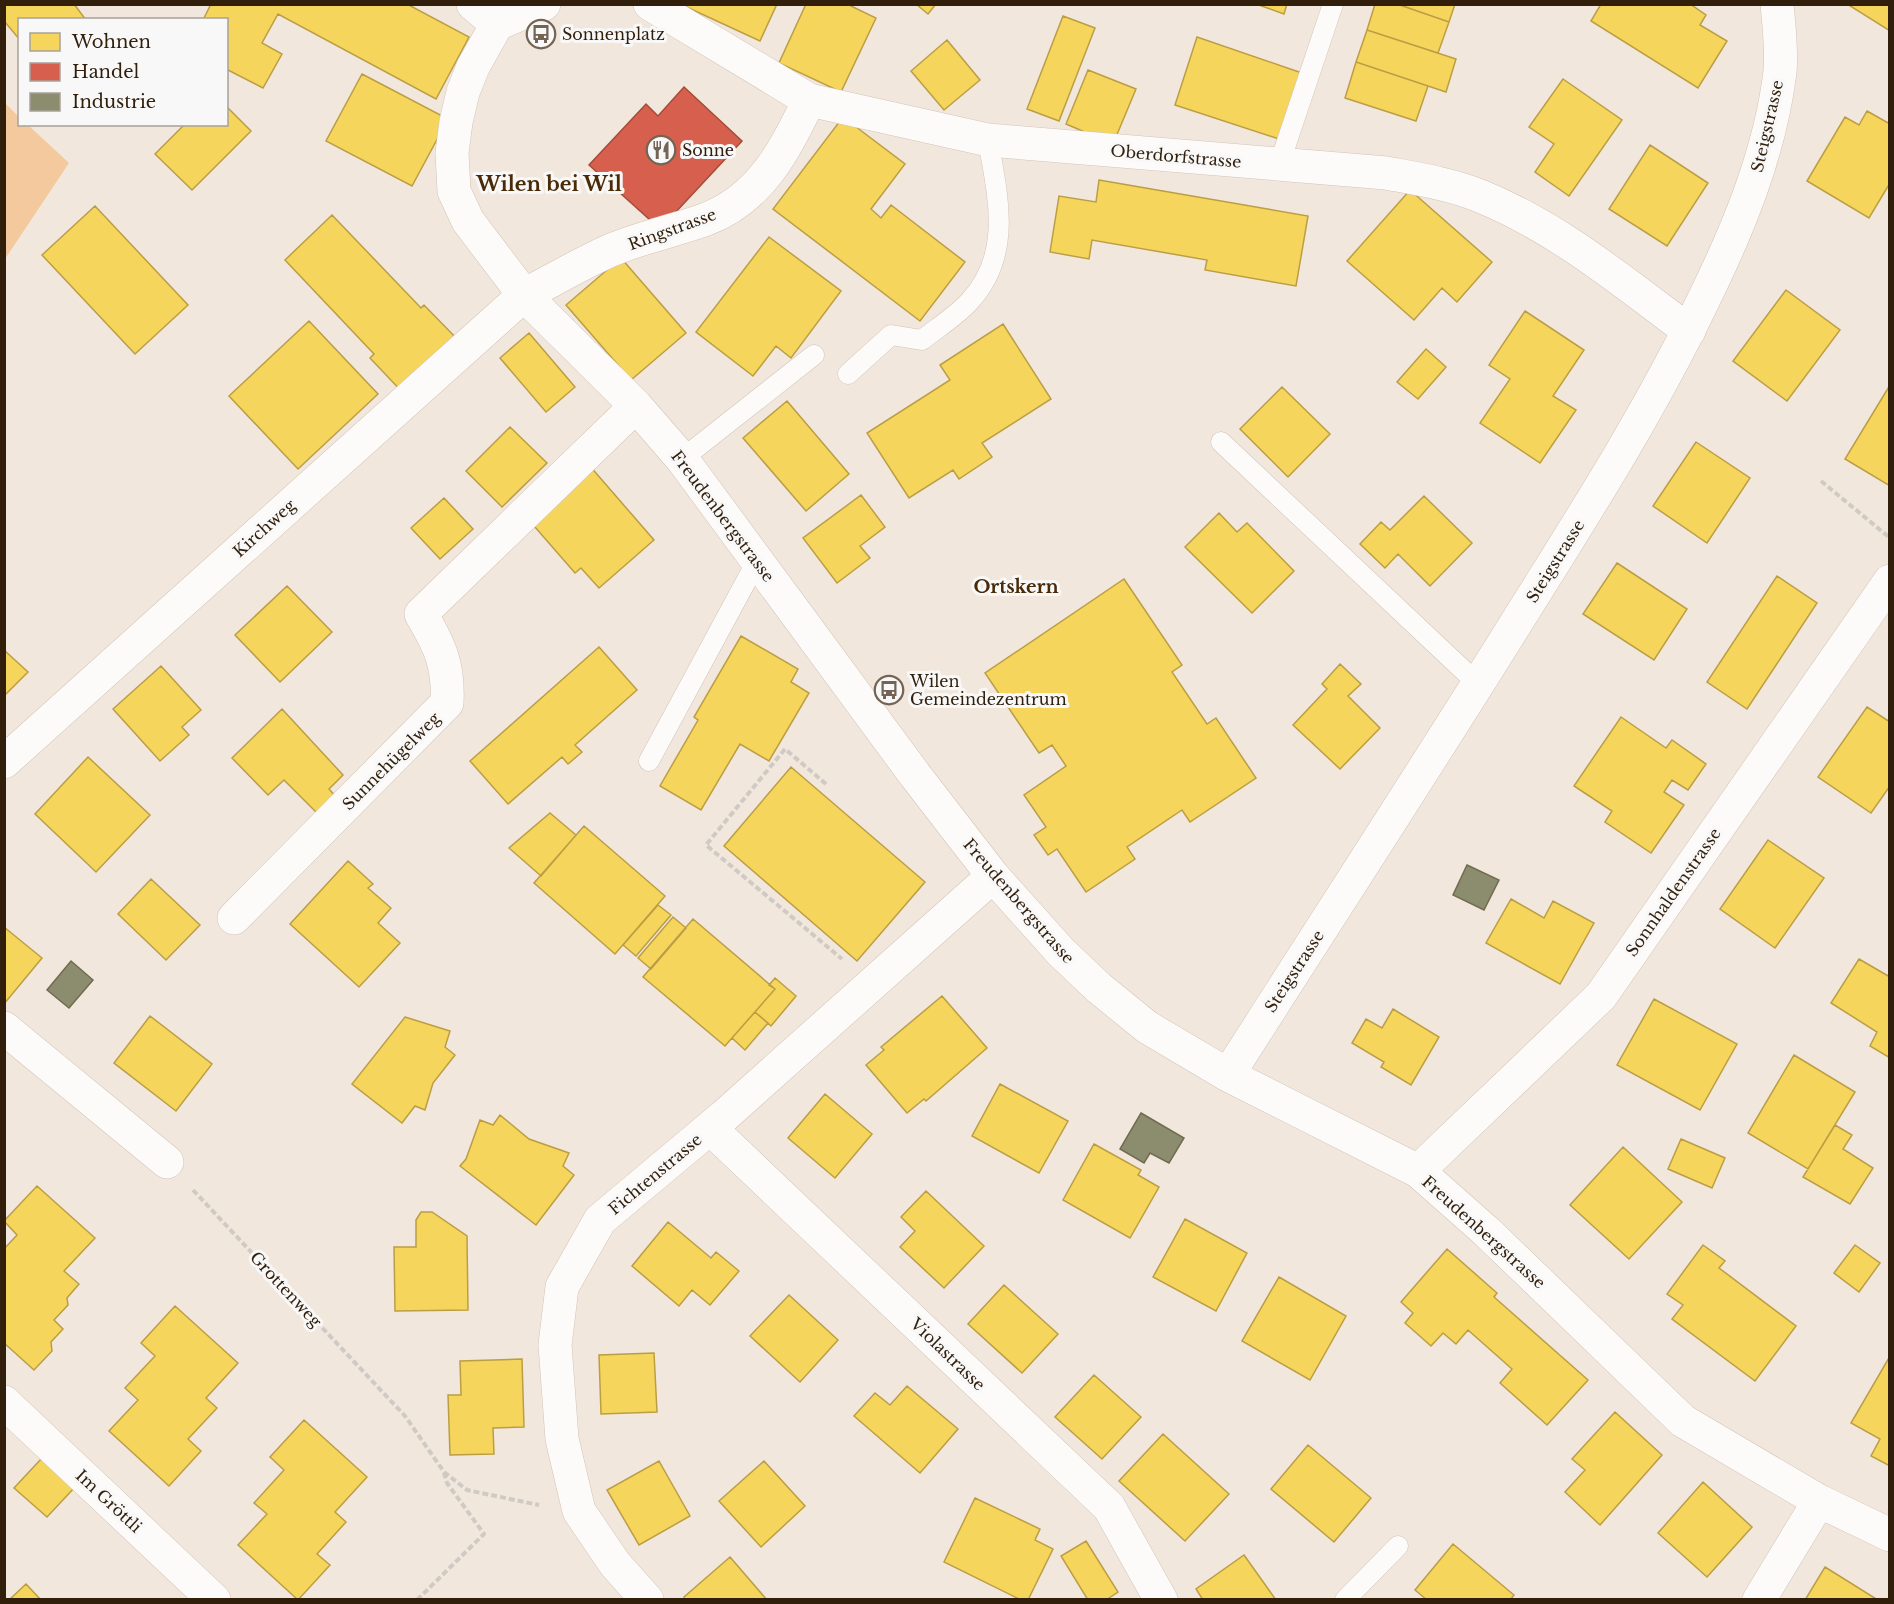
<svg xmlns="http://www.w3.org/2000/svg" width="1894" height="1604" font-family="'Libre Baskerville',serif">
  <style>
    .green { fill: #f4c99d }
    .homes { fill: #f6d55c; stroke: #bb9e44; stroke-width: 1.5 }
    .shops { fill: #d6604d; stroke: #a44c39; stroke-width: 1.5 }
    .industry { fill: #8c8c6e; stroke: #716b50; stroke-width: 1.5 }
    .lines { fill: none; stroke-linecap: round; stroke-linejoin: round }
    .service-casing { stroke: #d2c4b6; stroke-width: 21 }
    .minor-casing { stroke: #d2c4b6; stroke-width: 34 }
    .path { stroke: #d0cac5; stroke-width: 4; stroke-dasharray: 6 3; stroke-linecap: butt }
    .service { stroke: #fdfbfa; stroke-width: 20 }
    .minor { stroke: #fdfbfa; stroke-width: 33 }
    .labels { text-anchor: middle; stroke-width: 6; stroke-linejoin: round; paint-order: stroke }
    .poi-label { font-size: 16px; fill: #311e0b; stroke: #f8f8f8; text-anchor: start }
    .street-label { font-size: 16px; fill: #311e0b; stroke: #f8f8f8 }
    .neighbourhood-label { font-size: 18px; font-weight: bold; fill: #4a2b06; stroke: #f8f8f8 }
    .quarter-label { font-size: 20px; font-weight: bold; fill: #4a2b06; stroke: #f8f8f8 }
  </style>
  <rect width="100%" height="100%" fill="#f2e7dd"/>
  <path class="green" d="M5,103L19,117L20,124L28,125L69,163L5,259Z"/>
  <path class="homes" d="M4,4H74L86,20H20V40L4,21Z
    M211,4H407L469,37L436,99L278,14L262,43L282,54L263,88L226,69V20H203Z
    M680,4H777L760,41Z
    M806,4H847L876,18L841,92L779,63Z
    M916,4H936L928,14Z
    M1256,4H1287L1284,14Z
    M1375,4H1397L1449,22L1438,53L1367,30Z
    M1397,4H1455L1449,22Z
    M1601,4H1690L1706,15L1700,25L1727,41L1698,88L1591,21Z
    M1847,4H1890V31Z
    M1063,16L1095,28L1059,121L1027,109Z
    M1367,30L1456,59L1446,92L1356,62Z
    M1197,37L1302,73L1279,139L1175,105Z
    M947,40L980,80L944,110L911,71Z
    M1356,62L1428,86L1416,121L1345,98Z
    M1088,70L1136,89L1113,144L1066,124Z
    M362,74L448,119L412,186L326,141Z
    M1563,79L1622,120L1569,196L1535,172L1554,144L1529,127Z
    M226,106L251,131L192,190L155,154L185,124H226Z
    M1867,111L1890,124V183L1869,218L1807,181L1845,117L1859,125Z
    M843,117L905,164L871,209L881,218L891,205L965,262L920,321L773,209Z
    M1650,145L1708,183L1667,246L1609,209Z
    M1099,180L1308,216L1296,286L1205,270L1207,260L1092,240L1089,259L1050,252L1059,196L1096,202Z
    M1410,190L1492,262L1457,302L1442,288L1414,320L1347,261Z
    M95,206L188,305L135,354L42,255Z
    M332,215L421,308L424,305L460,342L405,395L370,358L374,354L285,260Z
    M769,237L841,291L791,358L776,346L753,376L696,332Z
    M621,258L686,333L631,380L566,305Z
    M1786,290L1840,330L1787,401L1733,361Z
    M1525,311L1584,350L1553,396L1576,410L1540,463L1480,423L1510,379L1489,365Z
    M309,321L378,394L298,469L229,396Z
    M1003,324L1051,399L982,443L992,457L959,479L953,470L909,498L867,433L950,380L940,365Z
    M529,333L575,387L546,412L500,358Z
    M1426,349L1446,367L1418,399L1397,382Z
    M1890,385V486L1845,459Z
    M1282,387L1330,434L1288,477L1240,429Z
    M787,401L849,474L806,511L743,438Z
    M510,427L547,463L502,507L466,471Z
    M1696,442L1750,478L1707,543L1653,506Z
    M589,465L654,540L599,588L581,568L575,573L528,519Z
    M861,495L885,527L860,546L870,558L837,583L803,538Z
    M1424,496L1472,543L1430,586L1398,554L1385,568L1360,544L1381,522L1390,530Z
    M444,498L473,529L440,559L411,528Z
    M1219,513L1237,532L1247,523L1294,571L1252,613L1185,547Z
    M1617,563L1687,609L1654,660L1583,614Z
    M1777,576L1817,603L1747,709L1707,682Z
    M1124,579L1182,665L1172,672L1207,724L1216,718L1256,778L1190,822L1182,810L1127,847L1135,859L1086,892L1057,849L1048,855L1034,835L1046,827L1024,795L1066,766L1052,745L1039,753L985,673Z
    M287,586L332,632L280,682L235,635Z
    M741,636L798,669L791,682L809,693L769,761L740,744L701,810L660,786L698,720L694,717Z
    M599,647L637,690L575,745L582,752L568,764L562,757L508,804L470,761Z
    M4,650L28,672L4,696Z
    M1340,664L1361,684L1348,696L1380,728L1340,769L1293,725L1327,689L1322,684Z
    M161,666L201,710L182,727L189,735L160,761L113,709Z
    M1867,707L1890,722V786L1871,813L1818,777Z
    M282,709L343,775L329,789L338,799L320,816L284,780L268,795L232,758Z
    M1621,717L1666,748L1672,740L1706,764L1688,790L1672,780L1664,792L1684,805L1651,853L1605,822L1612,811L1574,786Z
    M88,757L150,815L96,872L35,814Z
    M791,767L925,882L857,961L724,846Z
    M550,813L576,835L541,876L509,848Z
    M584,826L665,896L615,954L534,883Z
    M1768,840L1824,878L1775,948L1720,909Z
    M348,861L373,884L368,888L391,908L378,923L400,943L359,987L290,924Z
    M151,879L200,925L166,960L118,914Z
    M1511,899L1544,918L1553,901L1594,923L1560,984L1486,943Z
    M658,905L671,915L636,956L623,945Z
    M673,917L686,928L651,969L638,958Z
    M693,919L775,989L725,1046L643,977Z
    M4,927L42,958L4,1004Z
    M1859,959L1890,977V1058L1870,1046L1877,1032L1831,1003Z
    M775,978L796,996L771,1026L755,1012L775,989L769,985Z
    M942,996L987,1048L926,1101L924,1099L907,1113L866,1065L884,1050L881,1047Z
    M1654,999L1737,1044L1700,1110L1617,1065Z
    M1393,1009L1439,1037L1411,1085L1381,1067L1384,1062L1352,1043L1366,1019L1382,1028Z
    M755,1012L768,1023L745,1050L732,1038Z
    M150,1016L212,1064L176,1111L114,1063Z
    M405,1017L450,1031L445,1047L455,1055L433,1083L425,1110L415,1106L402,1123L352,1084Z
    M1794,1055L1855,1092L1808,1169L1748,1133Z
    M1000,1084L1068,1121L1039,1173L972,1136Z
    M825,1094L872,1134L835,1178L788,1138Z
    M500,1115L529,1139L569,1153L563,1166L574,1175L536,1225L460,1166L466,1159L480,1120L493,1125Z
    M1835,1125L1852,1135L1843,1149L1873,1168L1850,1204L1803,1177Z
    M1681,1139L1725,1158L1712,1188L1668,1169Z
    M1094,1144L1141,1170L1138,1175L1159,1187L1130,1238L1063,1200Z
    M1623,1147L1682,1202L1629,1259L1570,1205Z
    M37,1186L95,1238L64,1271L79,1284L67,1298L68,1305L54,1320L63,1329L51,1342L52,1351L34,1370L4,1343V1249L17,1235L4,1221Z
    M926,1191L984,1246L944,1288L900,1247L915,1231L901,1217Z
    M421,1212H432L467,1236L468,1310L395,1311L394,1247H416V1220Z
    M1185,1219L1247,1253L1216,1311L1153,1277Z
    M668,1222L711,1258L716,1252L739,1271L710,1305L692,1290L679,1306L632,1266Z
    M1703,1245L1725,1261L1719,1268L1796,1326L1755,1381L1672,1319L1683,1305L1667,1294Z
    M1855,1245L1880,1263L1859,1292L1834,1273Z
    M1447,1249L1497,1293L1494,1297L1588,1380L1547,1425L1500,1383L1512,1369L1468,1330L1456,1344L1443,1333L1431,1346L1405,1323L1413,1313L1401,1302Z
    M1279,1277L1346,1316L1310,1380L1242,1341Z
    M1004,1285L1058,1334L1022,1373L968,1324Z
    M789,1295L838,1340L800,1382L750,1336Z
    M175,1306L238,1363L206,1398L217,1408L188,1439L201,1451L169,1486L109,1431L138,1400L125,1388L155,1356L141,1343Z
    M654,1353L657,1412L601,1414L599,1355Z
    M1890,1356V1466L1871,1456L1880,1439L1851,1423Z
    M522,1359L524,1427L493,1428L494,1454L450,1455L448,1395H461L460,1361Z
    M1094,1375L1141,1417L1102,1459L1055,1417Z
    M907,1386L958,1429L920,1473L854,1416L875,1393L890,1405Z
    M1615,1412L1662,1455L1600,1525L1565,1492L1585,1470L1572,1459Z
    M304,1420L367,1477L335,1512L346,1522L317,1554L330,1565L298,1600L238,1545L267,1514L254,1503L284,1470L270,1457Z
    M1163,1434L1229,1494L1185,1541L1119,1481Z
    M1308,1445L1371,1498L1334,1542L1271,1489Z
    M42,1458L75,1487L47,1517L14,1488Z
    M659,1461L690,1516L639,1545L607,1490Z
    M764,1461L805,1506L761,1547L719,1501Z
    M1703,1482L1752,1527L1707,1577L1658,1533Z
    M975,1498L1040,1529L1035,1540L1053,1549L1028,1600H1021L944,1562Z
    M1086,1541L1118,1592L1106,1600H1088L1061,1556Z
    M1453,1544L1514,1595L1510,1600H1427L1415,1590Z
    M1244,1555L1276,1600H1203L1196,1589Z
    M730,1557L767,1600H685L684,1597Z
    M1825,1567L1878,1600H1805Z
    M26,1584L41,1600H9Z"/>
  <path class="shops" d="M684,87L742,141L660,229L589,165L646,104L658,116Z"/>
  <path class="industry" d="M1467,865L1499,880L1484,910L1453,895Z
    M71,961L93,980L69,1008L47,990Z
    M1141,1113L1184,1138L1169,1163L1150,1153L1144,1163L1120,1149Z"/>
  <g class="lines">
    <g class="service-casing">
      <path id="service" d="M1279,165L1333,4
        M848,374L891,335L922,340C937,328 956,316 969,302C1013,255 998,197 988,140
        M1221,442L1478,684
        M682,459L814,355
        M649,761L757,561
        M1345,1600L1398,1546"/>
    </g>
    <g class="minor-casing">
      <path id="minor" d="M473,4L497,24
        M650,4L809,100L988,140L1386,173C1418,179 1451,184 1480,196C1557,227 1623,282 1689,331
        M497,24L473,67L463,92L456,122L452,153L454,191L468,221L524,295L636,406L682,459L915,775L993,876L1061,952L1099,988L1147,1027L1228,1075L1418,1171L1487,1232L1683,1421L1819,1501L1890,1535
        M497,24L544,4
        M4,762L524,295C552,281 580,264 609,251C639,238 673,231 704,220C760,200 786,149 809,100
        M234,918L447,703C449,665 440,646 421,614L636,406
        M4,1028L167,1162
        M1228,1075C1321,929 1416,783 1508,636C1576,527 1646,419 1702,303C1738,230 1770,153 1780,72C1782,50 1779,26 1777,4
        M710,1128L1109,1507L1161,1600
        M1418,1171L1601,996L1890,581
        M4,1402L214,1600
        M647,1600L615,1564L579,1511L562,1439L555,1345L562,1287L600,1220L723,1117L993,876
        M1759,1600L1819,1501"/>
    </g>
    <path class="path" d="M1821,481L1890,538
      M826,784L785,749L706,845L842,959
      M193,1190L405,1416L444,1472L467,1490L539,1505
      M417,1600L484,1534L447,1483L444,1473"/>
    <use href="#service" class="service"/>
    <use href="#minor" class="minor"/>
  </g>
  <defs>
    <g id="bus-ring" transform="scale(1.5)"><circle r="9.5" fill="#f8f8f8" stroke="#756454" stroke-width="1.5"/><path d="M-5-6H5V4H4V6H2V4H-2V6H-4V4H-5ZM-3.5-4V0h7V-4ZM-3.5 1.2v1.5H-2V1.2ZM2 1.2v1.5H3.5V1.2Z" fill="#756454"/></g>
    <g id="restaurant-ring" transform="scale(1.5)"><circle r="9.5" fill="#f8f8f8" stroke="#756454" stroke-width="1.5"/><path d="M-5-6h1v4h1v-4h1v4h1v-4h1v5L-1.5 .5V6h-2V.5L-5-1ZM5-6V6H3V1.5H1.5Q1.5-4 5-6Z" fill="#756454"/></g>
  </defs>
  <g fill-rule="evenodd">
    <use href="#bus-ring" x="541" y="34"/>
    <use href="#restaurant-ring" x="661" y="150"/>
    <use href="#bus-ring" x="889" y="690"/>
  </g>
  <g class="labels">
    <g class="poi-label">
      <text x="562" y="40">Sonnenplatz</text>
      <text x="682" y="156">Sonne</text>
      <text x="910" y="687">Wilen<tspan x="910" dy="18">Gemeindezentrum</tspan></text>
    </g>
    <g class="street-label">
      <text transform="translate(1767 126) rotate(-77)" y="6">Steigstrasse</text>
      <text transform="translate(1176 156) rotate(5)" y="6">Oberdorfstrasse</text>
      <text transform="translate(672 229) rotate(-20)" y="6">Ringstrasse</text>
      <text transform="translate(723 516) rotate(53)" y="6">Freudenbergstrasse</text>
      <text transform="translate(264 528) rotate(-42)" y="6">Kirchweg</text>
      <text transform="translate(1555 561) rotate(-58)" y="6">Steigstrasse</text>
      <text transform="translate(391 761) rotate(-45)" y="6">Sunnehügelweg</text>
      <text transform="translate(1673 892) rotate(-55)" y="6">Sonnhaldenstrasse</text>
      <text transform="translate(1019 901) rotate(49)" y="6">Freudenbergstrasse</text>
      <text transform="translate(1294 971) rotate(-57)" y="6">Steigstrasse</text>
      <text transform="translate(655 1174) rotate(-40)" y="6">Fichtenstrasse</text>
      <text transform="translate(1484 1232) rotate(42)" y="6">Freudenbergstrasse</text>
      <text transform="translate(286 1289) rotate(47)" y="6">Grottenweg</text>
      <text transform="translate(948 1354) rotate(44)" y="6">Violastrasse</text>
      <text transform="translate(109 1501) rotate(43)" y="6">Im Gröttli</text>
    </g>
    <g class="neighbourhood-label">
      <text x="1016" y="593">Ortskern</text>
    </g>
    <g class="quarter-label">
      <text x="549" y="191">Wilen bei Wil</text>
    </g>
  </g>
  <rect width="1894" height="1604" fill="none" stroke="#311e0b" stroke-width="12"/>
  <rect x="18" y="18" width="210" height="108" fill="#f8f8f8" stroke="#a8a199" stroke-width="1.5"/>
  <rect x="30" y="33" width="30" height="18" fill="#f6d55c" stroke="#a8a199" stroke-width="1.5"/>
  <text x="72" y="48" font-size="18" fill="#311e0b">Wohnen</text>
  <rect x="30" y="63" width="30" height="18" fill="#d6604d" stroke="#a8a199" stroke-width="1.5"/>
  <text x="72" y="78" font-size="18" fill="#311e0b">Handel</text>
  <rect x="30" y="93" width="30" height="18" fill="#8c8c6e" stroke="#a8a199" stroke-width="1.5"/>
  <text x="72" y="108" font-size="18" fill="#311e0b">Industrie</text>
</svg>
